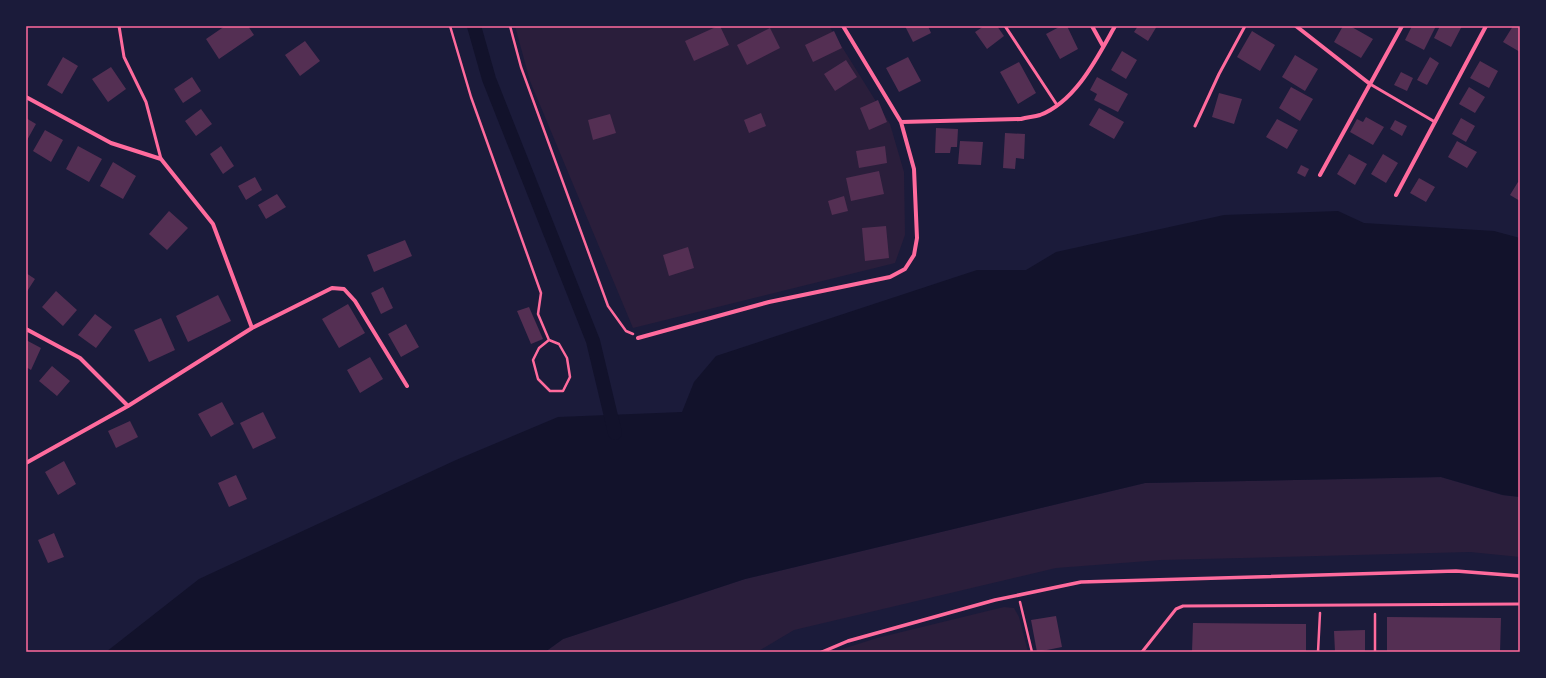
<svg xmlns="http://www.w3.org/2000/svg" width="1546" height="678" font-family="Barlow,sans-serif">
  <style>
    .green { fill: #2a1e3b }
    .water { fill: #12122b }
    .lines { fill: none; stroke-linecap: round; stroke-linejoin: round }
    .canal { stroke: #12122b; stroke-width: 14 }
    .building { fill: #542f53 }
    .path { stroke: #ff6b9d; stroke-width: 2.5 }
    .service { stroke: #ff6b9d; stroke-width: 3 }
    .pedestrian { stroke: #ff6b9d; stroke-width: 3.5 }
    .minor { stroke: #ff6b9d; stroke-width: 4 }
    .neatline { fill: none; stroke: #ff6b9d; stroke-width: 1.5 }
  </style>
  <rect width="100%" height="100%" fill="#1b1b3a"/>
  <path class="green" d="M515,26H829L890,124L904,172L905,235L895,263L633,328L530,81Z
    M1441,477L1502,495L1520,497V557L1470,552L1161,560L1056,568L794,630L757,652H545L563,639L745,579L1145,483Z
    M1004,607L1014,608L1019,617L1028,652H833L877,638Z"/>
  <path class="water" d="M1338,211L1364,223L1494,231L1520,238V497L1503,495L1441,477L1145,483L745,579L563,639L545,652H106L199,579L456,460L558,417L682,412L694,382L716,356L977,270H1026L1056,252L1224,215Z"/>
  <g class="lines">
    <path class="canal" d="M474,26L489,79L593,341L615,433"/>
  </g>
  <path class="building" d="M225,26H248L254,35L219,59L206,39Z
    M718,26H720L729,45L694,61L685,41Z
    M905,26H928L931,33L913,42Z
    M984,26H997L1004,36L987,49L975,32Z
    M1061,26H1067L1078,49L1060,59L1046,34Z
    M1138,26H1157L1148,41L1134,32Z
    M1343,26H1350L1373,39L1361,58L1334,42Z
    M1412,26H1436L1424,50L1405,40Z
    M1440,26H1462L1451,47L1434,38Z
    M1513,26H1520V52L1503,42Z
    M770,28L780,48L747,65L737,45Z
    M834,31L842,48L813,62L805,45Z
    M1252,31L1275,45L1260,71L1237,57Z
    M305,41L320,61L300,76L285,55Z
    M1122,51L1137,60L1126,79L1111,70Z
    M1295,55L1318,69L1305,91L1282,77Z
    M63,57L78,66L62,94L47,85Z
    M908,57L921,81L899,92L886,68Z
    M1430,57L1439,63L1427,85L1417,80Z
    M846,60L857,77L835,91L824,74Z
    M1480,61L1498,71L1489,88L1470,78Z
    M1019,62L1036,93L1018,104L1000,72Z
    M111,67L126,89L108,102L92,79Z
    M1401,72L1413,78L1407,91L1394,85Z
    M192,77L201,91L183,103L174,89Z
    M1097,77L1128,94L1118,112L1094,100L1097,94L1090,90Z
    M1291,87L1313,99L1300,121L1279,108Z
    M1469,87L1485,97L1475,113L1459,104Z
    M1219,93L1242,99L1234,124L1212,117Z
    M878,100L887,122L869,130L860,108Z
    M1099,108L1124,122L1114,139L1089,125Z
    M201,109L212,124L196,136L185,121Z
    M761,113L766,126L749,133L744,120Z
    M610,114L616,133L593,140L588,120Z
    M1366,117L1384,127L1373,145L1350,132L1357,119L1363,122Z
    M26,118L36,124L26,142Z
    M1461,118L1475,126L1466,142L1452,134Z
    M1277,119L1298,130L1287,149L1266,137Z
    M1395,120L1407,126L1402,136L1390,129Z
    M936,128L958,129L957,147H951L950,153H935Z
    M45,130L63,140L51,162L33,151Z
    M1005,133L1025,134L1024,159L1016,158L1015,169L1003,168Z
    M960,141L983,142L981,165L958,164Z
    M1457,141L1477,152L1467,168L1448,157Z
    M78,146L102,159L89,182L66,169Z
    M221,146L234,166L223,174L210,154Z
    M885,146L887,163L859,168L856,151Z
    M1349,154L1367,164L1355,185L1337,174Z
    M1383,154L1398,163L1386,183L1371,174Z
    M113,162L136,176L123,199L100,186Z
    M1301,165L1309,169L1305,177L1297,173Z
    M879,171L884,194L851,201L846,178Z
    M255,177L262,190L246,200L238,186Z
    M1419,178L1435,187L1426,202L1410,193Z
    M1518,182L1520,183V201L1510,195Z
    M277,194L286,207L266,219L258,205Z
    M844,196L848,211L832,215L828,201Z
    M169,211L188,228L167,250L149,234Z
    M886,226L889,258L865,261L862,228Z
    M405,240L412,256L374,272L367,255Z
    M688,247L694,268L669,276L663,255Z
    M26,273L35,279L26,293Z
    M383,287L393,308L381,314L371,293Z
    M56,291L77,310L63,326L42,307Z
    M218,295L231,321L188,342L176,316Z
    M348,304L365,333L339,348L322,319Z
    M529,307L543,339L531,344L517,311Z
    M95,314L112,327L96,348L78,335Z
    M161,318L175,350L149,362L134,330Z
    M406,324L419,347L401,357L388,334Z
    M26,340L41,348L31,370L26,367Z
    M370,357L383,379L360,393L347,370Z
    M52,366L70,381L57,396L39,381Z
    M222,402L234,424L211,437L198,414Z
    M263,412L276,438L253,449L240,423Z
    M130,421L138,437L116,448L108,431Z
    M64,461L76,484L58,495L45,472Z
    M236,475L247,499L229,507L218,483Z
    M54,533L64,557L48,563L38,540Z
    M1056,616L1062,647L1037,652L1031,620Z
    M1387,617L1501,618L1500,652H1387Z
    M1193,623L1306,624V652H1192Z
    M1365,630V652H1335L1334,631Z"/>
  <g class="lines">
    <path class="path" d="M450,26L471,97L541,293L538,314L549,340L559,344L567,358L570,377L563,391H550L538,379L533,360L539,348L549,340
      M510,26L521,67L608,306L626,331L633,334
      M1020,602L1032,652
      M1375,614V652
      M1318,652L1320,613"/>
    <path class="service" d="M119,26L124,57L146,102L161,159
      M1005,26L1057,105
      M1370,84L1435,122
      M1195,126L1219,74L1245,26
      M1142,652L1176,609L1183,606L1520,604"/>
    <path class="pedestrian" d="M822,652L848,641L995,600L1081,582L1456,571L1520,576"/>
    <path class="minor" d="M1092,26L1103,46
      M1296,26L1370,84
      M26,97L111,143L161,159L213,224L252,328
      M901,122L1021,119C1027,117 1034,117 1040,115C1076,101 1097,58 1115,26
      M1320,175L1402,26
      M1396,195L1486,26
      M26,329L80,358L128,406
      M638,338L769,302L890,277L905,269L914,255L917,238L914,169L901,122L843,26
      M26,463L128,406L252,328L332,288L344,289L355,301L407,386"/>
  </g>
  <rect width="1546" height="678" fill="none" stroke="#1b1b3a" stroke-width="54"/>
  <rect x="27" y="27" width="1492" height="624" class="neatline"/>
</svg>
